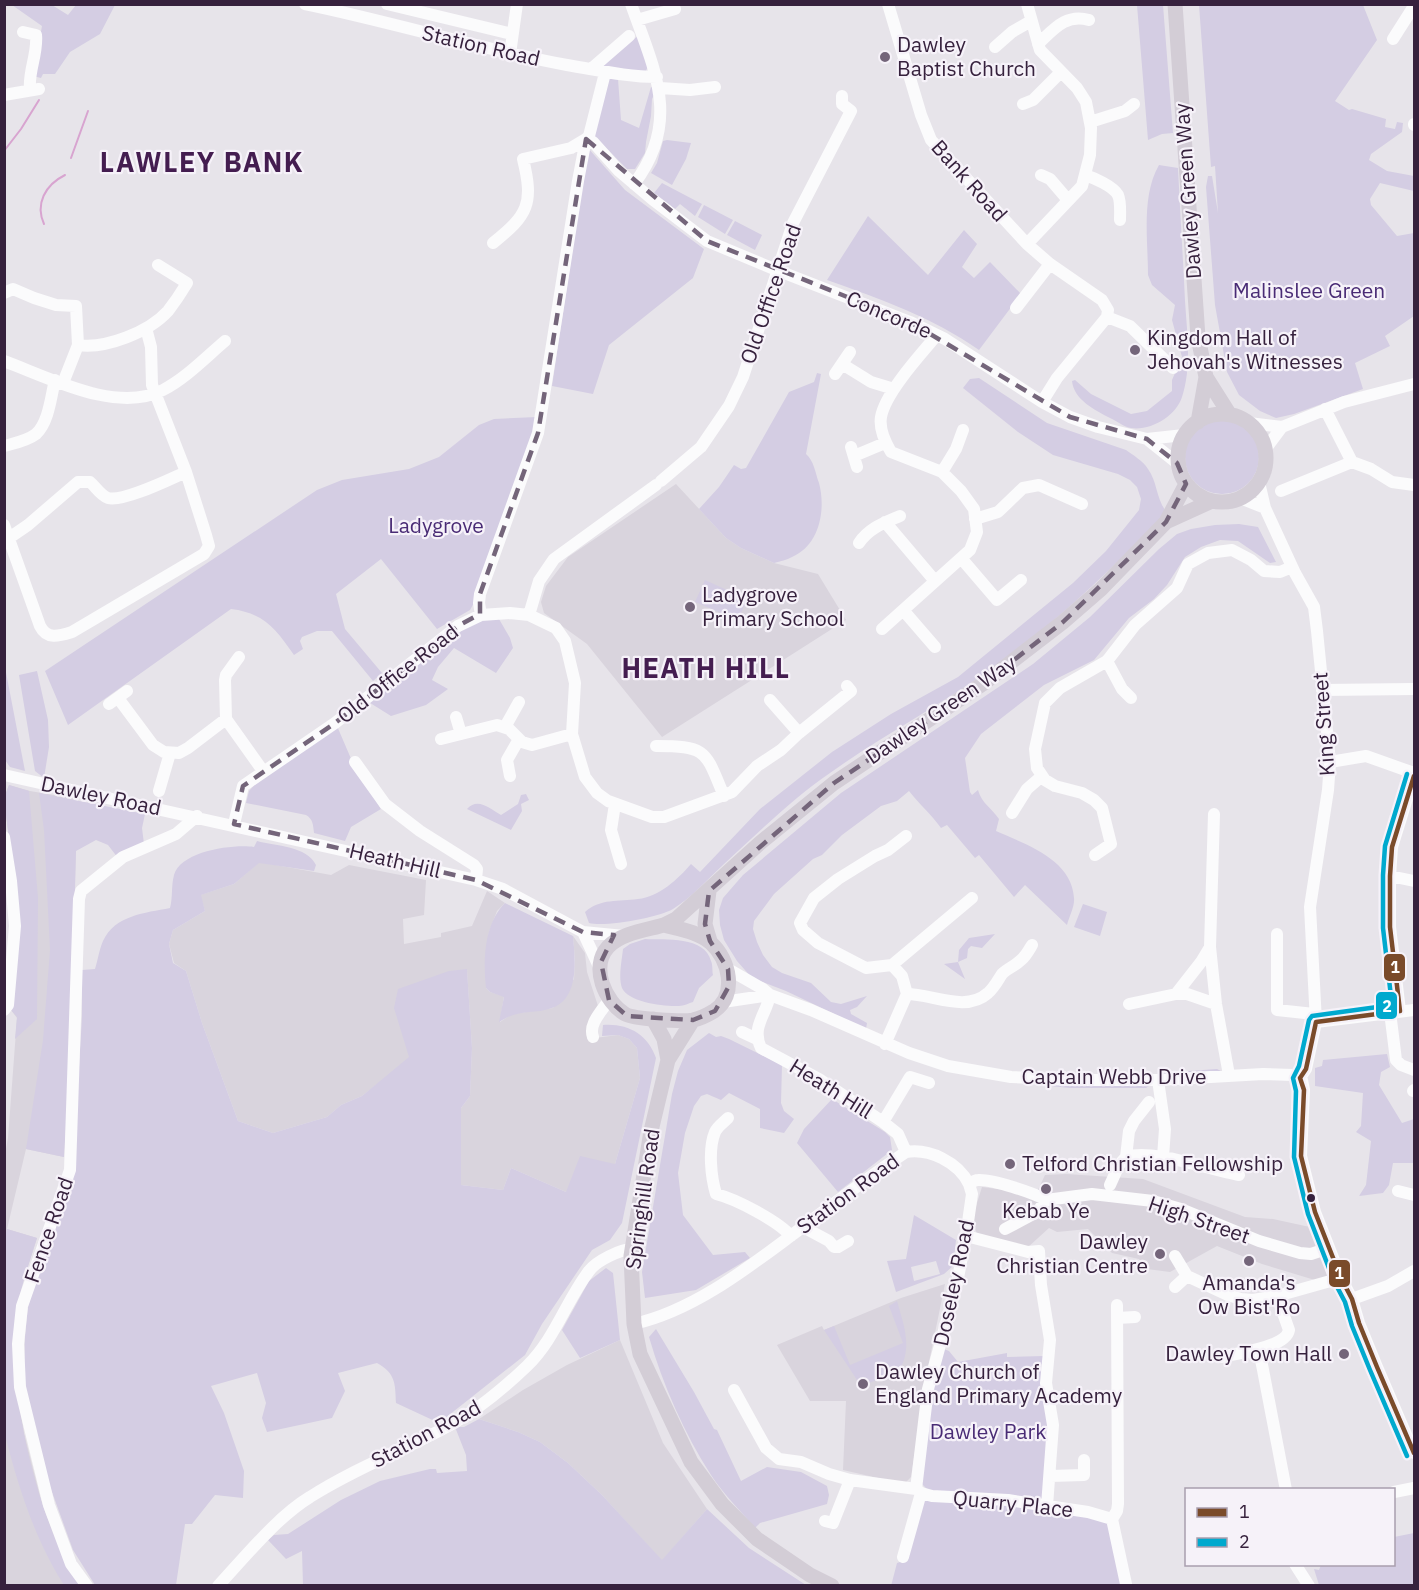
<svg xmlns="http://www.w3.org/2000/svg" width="1419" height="1590" font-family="'IBM Plex Sans',sans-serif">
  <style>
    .built { fill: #d9d4dd }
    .green { fill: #d4cde3; fill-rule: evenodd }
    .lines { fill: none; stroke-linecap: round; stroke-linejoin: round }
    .stream { stroke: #d8a4d0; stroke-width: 2 }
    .minor { stroke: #fbfbfc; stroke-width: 12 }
    .major { stroke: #d3cdd6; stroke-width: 15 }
    .bus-1-casing { stroke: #f6f2f9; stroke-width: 9 }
    .bus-2-casing { stroke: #f6f2f9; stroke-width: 9 }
    .bus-1 { stroke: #7a4b2a; stroke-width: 4.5 }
    .bus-2 { stroke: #00a9ce; stroke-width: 4.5 }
    .marked { fill: none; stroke: #74657a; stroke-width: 4.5; stroke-dasharray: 12 8; stroke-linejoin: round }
    .poi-dot { fill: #74657a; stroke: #f6f2f9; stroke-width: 2 }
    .bus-dot { fill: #36213d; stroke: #f6f2f9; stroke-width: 2 }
    .labels { text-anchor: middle; stroke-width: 4.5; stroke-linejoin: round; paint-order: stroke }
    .poi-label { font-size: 21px; fill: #36213d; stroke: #f6f2f9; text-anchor: start }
    .street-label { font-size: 21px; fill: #36213d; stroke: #f6f2f9 }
    .park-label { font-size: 21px; fill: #492b75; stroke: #f6f2f9 }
    .district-label { font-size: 27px; font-weight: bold; letter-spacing: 1.5px; fill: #441d50; stroke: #f6f2f9 }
    .line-badge { stroke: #f6f2f9; stroke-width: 2 }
    .badge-label { font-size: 16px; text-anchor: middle; font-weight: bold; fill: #fff }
  </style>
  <rect width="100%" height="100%" fill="#e7e4ea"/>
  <path class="built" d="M676,484L726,538L741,548L774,563L818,574L846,620L662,737L587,644L544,613L541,602L546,586L568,557Z
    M9,785L30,791L77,799L71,1044L64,1157L26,1149L7,1229L37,1238L21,1288L14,1334L13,1365L24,1433L43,1508L71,1572L81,1585H6L5,1582L4,1160L8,1138L17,1018L11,1010L18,909L5,807L4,798Z
    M259,862L331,875L349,865L426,880L424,915L403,919L404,944L441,937V933L472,926L487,891L505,903L497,911L489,932L486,955V988L490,992L504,996L500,1022L512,1014L553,1008L574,979L575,960L573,936L585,953L587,972L598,1006L588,1022L587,1039L618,1035L629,1039L637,1048L640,1078L615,1164L566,1192L511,1168L503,1190L461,1185V1108L470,1096L472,1048L467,970L408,1060L362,1096L341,1105L327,1117L273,1133L238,1121L202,1023L186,971L174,963L169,944L173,930L205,911L200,895L234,884Z
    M1066,1174L1143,1179L1245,1217L1273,1219L1319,1229L1339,1279L1318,1281L1262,1264L1217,1246L1170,1272L1147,1269L1139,1259L1112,1253L1088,1229L1057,1232L1049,1228L1027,1248L977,1234L972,1219L982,1187L1036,1194L1045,1175Z
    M945,1284L928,1367L911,1477L904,1484L843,1470L846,1401H810L777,1345L822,1326L824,1330L901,1298Z
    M620,1340L663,1443L707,1509L662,1561L602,1495L568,1463L540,1442L518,1432L479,1419L523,1390L567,1365Z"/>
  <path class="green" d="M12,5H52L68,15L76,5H115L100,34L70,52L55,74H43L41,78L33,76L42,26Z
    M1137,5H1163L1173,133L1162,134L1148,140Z
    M1199,5H1363L1377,40L1335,101L1349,110L1352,109L1386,119L1385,127L1395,129L1397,122L1403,123L1402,132L1371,154L1369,160L1387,171L1414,176V191L1380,183L1370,199L1371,205L1397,236L1414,233V316L1385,336L1390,346L1355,363L1363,389L1294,414L1276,418L1260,411L1239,395L1227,372L1215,305L1206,187L1208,176H1212L1218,213L1215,166L1211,167Z
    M639,35L648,67L645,72L601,66Z
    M608,77L618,79L621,120L639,128L651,87L654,88V95L652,99L651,116L646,142L645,153L635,169H627L594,136Z
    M667,140L691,143L686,159L672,185L651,173L657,163L663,141Z
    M588,148L625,190L704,249L693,278L609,345L593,394L552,386Z
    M1159,165L1178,168C1180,212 1183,257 1185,301C1187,333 1192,366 1182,397C1176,416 1151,431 1131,428C1124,427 1117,421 1110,418C1095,410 1074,400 1072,381L1075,380L1091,394L1131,414L1147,411L1172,391V380L1182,357L1172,320L1175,305L1152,285L1148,275C1148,240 1141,196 1159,165Z
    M662,183L702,204L695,216L680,204L675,209L654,193Z
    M704,205L733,220L725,234L698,217Z
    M868,216L928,275L964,230L977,244L962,267L974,278L990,262L1021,294L979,350C932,317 880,299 827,280Z
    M735,221L762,235L755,250L727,235Z
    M817,373L821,374L806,454C814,461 815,472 819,483C826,509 820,545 792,557C787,560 780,561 774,563L741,548L726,538L699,509L719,487L734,465L741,469L746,468L789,392L814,382Z
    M979,378L1047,423L1126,450C1133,455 1143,461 1148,469C1157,481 1156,497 1165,510L1163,516C1111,570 1056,623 994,667C941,705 883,735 830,773C792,799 758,833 724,864C707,880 692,897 673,909C657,918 606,927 589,923L585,912C601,898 618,902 638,899C659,897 678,879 691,864L700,872L760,809L832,752L891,714L958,677L1073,583L1106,551L1139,510L1141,499L1137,487L1130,480L1118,474L1053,455L1018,432L963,388L970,379Z
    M537,417L533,434L475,601L470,610L437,629L381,559L336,594L345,629L382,673L373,681L332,631H317L302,637L300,641L303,649L294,655C276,629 264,613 231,609L68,725L45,671L317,490L342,480L409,469L439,457L479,425L494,419Z
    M1185 457a37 37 0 1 1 74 0a37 37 0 1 1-74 0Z
    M1239,524L1258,527L1276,562L1270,563L1238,541L1220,540L1201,547L1185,557L1167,585L1154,599L1129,618L1094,660L1044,685L981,734L965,758L970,792L972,795L978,790C982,804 991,807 999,819L996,831C1025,844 1072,859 1074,898C1075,906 1069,917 1067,925L1025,885L1014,897L979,855L975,858L947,825L941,828C931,814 920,805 909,791L897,801L881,806L842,835L822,855L813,859L774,894L754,921L753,929L757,942L763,955L772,967L782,973L811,983L831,1002L841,1004L867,996L857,1007L850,1010L851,1014L867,1023L866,1029L786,991L752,978L737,961L724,940L720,925L719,910L723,898L743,875L841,793L1033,664L1090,617L1159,549L1177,534L1191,529L1215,525Z
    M705,580L747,599L738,620L695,602Z
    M482,619H499L510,638L513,648L496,673L454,648L438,667L432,680L448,689L426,705L391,716L367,701L441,642Z
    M4,662L25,771L10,767L5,760Z
    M37,671L48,720L49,747L44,778L35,771L19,675Z
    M337,726L352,761L381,809L351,827L345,841L314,833C313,825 313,819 306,815L246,803L249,791L260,779Z
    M9,785L29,791L38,898L37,1019L15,1039L17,1017L11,1010L18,909L5,807L4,798Z
    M39,793L145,814L142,828L144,844L118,858L108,845L96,840L76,851L71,1044L64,1157L26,1149L43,1040L50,950L44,830Z
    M526,794L529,800L521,804L522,811L511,830L467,809C478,797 490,809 501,815L518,804L521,795Z
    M257,841C276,846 307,846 316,865L314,871L259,863L234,884L201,895L205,911L173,930L169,944L173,963L186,971L202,1023L238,1121L273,1133L327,1117L341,1105L362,1096L409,1057L394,1008L398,989L449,971L467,969L472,1048L470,1096L461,1108V1185L503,1190L511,1168L566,1192L580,1156L615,1164L640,1078L637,1048L629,1039L618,1035L602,1036L603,1025C627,1023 648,1034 656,1058L622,1223L610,1240L592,1250L542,1324L525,1355L439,1423L396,1403C395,1383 396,1374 377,1363L338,1373L345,1391L332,1418L267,1432L262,1418L266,1403L257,1373L211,1386L224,1413L244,1471L243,1498L215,1495L192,1524H185L176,1585H95L73,1550L48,1481L24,1384L25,1337L28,1306L73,1168L82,1017V970L95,969C98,960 99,950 103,941C115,915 145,913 170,908C173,897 171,886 174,875C181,851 233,844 254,847Z
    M505,903L573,936C575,959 580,998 552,1008C532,1015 521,1008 499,1022L504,997L490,992L486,988C483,960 484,924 505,903Z
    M1083,904L1107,912L1100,936L1074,927Z
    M995,934L982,948L971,946L968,949L967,958L958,962L965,979L944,964L958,962L959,950L969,938Z
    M645,939C665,940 705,936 711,961C713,965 712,971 713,975L699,988L693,1002C689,1003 684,1006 679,1006C665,1007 628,1002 622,988C618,977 622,960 623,949L630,944Z
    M709,1033L716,1037L721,1036L729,1039L782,1065L781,1103L784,1111L794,1119L784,1133L760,1128V1109L729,1093L721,1100L707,1094L701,1096L694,1106L685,1133L678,1173L683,1215L713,1255L745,1252L750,1258L696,1290L645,1298L642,1272L672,1094L678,1071L687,1050Z
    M1387,1054L1390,1067L1381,1072L1379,1085L1402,1123L1414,1119V1163H1393L1389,1185L1383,1193L1359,1196L1366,1185L1371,1141L1356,1132L1361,1126L1363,1093L1315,1086V1068L1322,1066L1323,1060Z
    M1217,1069L1229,1075L1158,1080L1146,1088H1070L1050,1086V1079L1070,1080L1079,1074L1109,1075L1158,1080L1161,1073Z
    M832,1099L885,1132L890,1137L892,1150L838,1192L797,1143L804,1129Z
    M914,1215L956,1240L953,1266L944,1274L896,1292L887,1261L906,1259ZM936,1261L940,1274L914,1281L911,1267Z
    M7,1229L37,1238C27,1270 15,1302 14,1336C11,1402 41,1533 81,1585H64C35,1540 18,1486 5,1435L4,1239Z
    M606,1268L613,1273L620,1340L580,1358L562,1330L589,1281Z
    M897,1301C905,1329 914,1351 895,1377L882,1378L861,1386L824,1330L834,1326L850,1365L903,1343L889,1306Z
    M656,1329L694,1392L714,1429L717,1430L741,1481L767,1467L801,1472L827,1486L829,1495L827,1504L760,1523L755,1528C741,1511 723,1494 711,1475C684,1433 663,1385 649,1337Z
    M944,1349L949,1351L958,1362L1007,1353V1357L1044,1356L1041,1367L1050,1426L1043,1498L931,1493L921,1483L932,1385Z
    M479,1419L518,1432L540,1442L568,1463L602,1495L662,1560L707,1509L749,1548L806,1585H303L302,1551L286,1559L268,1540L274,1535L288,1534L341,1500L380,1481L430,1469H436L437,1473L467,1471L466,1455L455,1427H464Z
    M922,1496L1008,1502L1110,1520L1123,1586H891L897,1563L906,1560Z
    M1414,1533V1585H1319L1314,1569L1319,1570L1321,1565L1394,1564V1537Z"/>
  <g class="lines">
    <path class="stream" d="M4,151L21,129L39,100
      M71,158L88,111
      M44,224C35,204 45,185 65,175"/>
    <path class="minor" d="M305,4C393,22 479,49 567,65C598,70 626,77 657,77
      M387,4L512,34
      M631,4C654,69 682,121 634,184
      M888,4L921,115L931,140L1027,244L1050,264L1102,300L1108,310L1107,317L1057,378L1042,402
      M637,20L675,9
      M23,32L36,35C38,54 28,71 30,90
      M1393,39L1414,6
      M1038,44C1053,30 1066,13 1089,20
      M995,47L1012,32L1031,21
      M510,54L517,4
      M591,69L629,36
      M660,88L690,90L715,87
      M4,95L39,89
      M1023,104L1033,100L1061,72
      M1090,122L1125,111L1134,104
      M1414,125V124
      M1041,175L1050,179L1068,200
      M1085,175C1094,178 1113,186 1118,195C1121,202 1120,212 1120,220
      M493,243C528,215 534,204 523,159L571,148L586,139L593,142L619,171L652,199L707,241L779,271L910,322L945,339L1042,402L1070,417L1098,427L1147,439L1184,435
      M1027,244L1082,186L1090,155L1091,128L1086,102L1077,88L1040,50L1027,4
      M4,293L13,289L34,298L56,305L76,306L78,345L63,383
      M1016,308L1050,264
      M1107,317L1130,326L1173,368
      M78,345C106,349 149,332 168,311C175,302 181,293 187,283L158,265
      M4,361C50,378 117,414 163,390C186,378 205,358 225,341
      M842,364L871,382L894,389
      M835,374L850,352
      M1325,409L1352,462L1371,469L1392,482L1414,485
      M1249,423L1282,427L1344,402L1414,384
      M1147,439L1177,463
      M4,446C15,443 27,441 36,434C49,422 51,396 55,380
      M851,447L857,467
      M1264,451L1282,427
      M854,456L885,443
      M942,472L956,449L963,430
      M661,481L701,447L729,406L743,377L793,223L851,111L842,104V96
      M1259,482L1265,508L1295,573L1314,607L1317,631L1330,762L1328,790L1310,907L1316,1022
      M1281,491L1352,462
      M1240,498L1265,508
      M975,519L998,512L1023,488L1039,485L1082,504
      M885,522L935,581
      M4,525L40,626C47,640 59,636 72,632L204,554L209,546L206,535L186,472L152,385L151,347L146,328
      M9,538L28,525L78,482H90C96,487 100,495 108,498C124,502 170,479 186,472
      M859,543C869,528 884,523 900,516
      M961,558L997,600L1021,580
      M903,610L935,647
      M481,615L479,603L480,594L538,433L578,181L586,139L589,136L605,73
      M529,615L539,581L554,559L656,485
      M882,629L970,550L977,532L974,509L961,491L942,472L891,452C885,442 879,429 881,417C885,393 921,354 937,335
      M239,657L226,675L225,680L226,719L263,771
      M1107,661L1122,689L1131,698
      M1322,690L1414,689
      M118,698L153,745L164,752L179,753L188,748L226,719
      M770,700L799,733
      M109,704L127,691
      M456,717L461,734
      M505,727L519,702
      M441,739L497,725L509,729L522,742L532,745L572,734
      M656,746C708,746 705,751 724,796
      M355,762L385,804L420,831L474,865L477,869L476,880
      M1330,762L1366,756L1414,773
      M4,775L476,880L503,889L583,932L624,936
      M510,776L507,760L519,739
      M159,791L170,753
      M615,804L611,830L621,864
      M1012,813L1027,789L1042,776
      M234,824L243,786L335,723L458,626L481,615L510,613L529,615L556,628L565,641L575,683L572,734L585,777L597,793L608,801L652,817H664L732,792L757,766L781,750L799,733L851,691L847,686
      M906,836L888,850L875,856L838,879L814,898L800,923L803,930L818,943L866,968L892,965L972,898
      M4,837L11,881L15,926L8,1005L4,1010
      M1095,855L1111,844L1102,808L1094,800L1082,793L1055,786L1045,780L1037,768L1035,749L1045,703L1060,688L1107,661L1135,625L1177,588L1188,564L1208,553L1232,550L1251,560L1264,571L1280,572L1292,567
      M1390,876L1414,881
      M583,932L601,971
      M1277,934V1010L1314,1014
      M1210,947L1216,1004L1229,1075
      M728,969L763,989L770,995L811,1010L909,1053L948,1066L1011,1077L1070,1080H1158L1263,1074L1293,1075L1302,1080L1304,1090L1301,1156L1315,1212L1341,1278L1352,1299L1359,1323L1377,1367L1414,1453
      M907,994C932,994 966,1013 988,993C994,988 998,980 1002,974C1008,968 1015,966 1021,960C1026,956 1029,950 1032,945
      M1176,994H1187L1216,1004
      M770,995C766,1015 751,1027 761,1048L819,1079L883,1122L898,1134L906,1152
      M723,1002L770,995
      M1129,1004L1176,994L1201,962L1210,947L1214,814
      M1400,1011L1390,927V876L1392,847L1414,776
      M1390,1012L1396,1060L1401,1065L1414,1070
      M742,1032L757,1039
      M593,1037C588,1024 602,1011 609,1000
      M885,1044L907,994L902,976L892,965
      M1300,1078L1306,1069L1316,1022L1414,1010
      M1158,1080L1165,1129L1163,1157
      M1413,1091L1414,1090
      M728,1118C724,1122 717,1127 715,1132C708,1149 711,1177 716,1194C736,1199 778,1221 791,1236
      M883,1122L910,1077L929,1083
      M1126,1157C1152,1148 1210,1170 1239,1175
      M1110,1185L1119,1165L1126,1157L1129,1131L1134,1121L1149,1102
      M1398,1191L1414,1195
      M1046,1200L1092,1194L1153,1201L1181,1209L1259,1241L1300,1253L1311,1254L1329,1248
      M803,1227L829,1241L834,1247H838L848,1241
      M1005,1229L1037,1212L1046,1200
      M966,1236L1028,1252L1039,1251L1041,1285L1050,1340L1046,1383L1053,1425L1047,1506
      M1175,1256L1187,1276L1228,1295L1241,1299L1253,1300L1277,1296L1341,1278
      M1175,1287L1187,1276
      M1352,1299L1388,1286L1414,1271
      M1117,1305L1118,1504L1117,1511L1112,1519L1126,1584
      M1117,1318L1135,1317
      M634,1324C692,1311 745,1270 792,1235C829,1207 867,1178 906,1152C929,1148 958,1162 969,1184C972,1182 975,1180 978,1180C992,1179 1034,1193 1046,1200
      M1259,1349L1286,1490
      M1221,1357C1237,1353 1286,1348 1289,1330L1277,1296
      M734,1390L766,1448L779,1459L801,1462L829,1474L850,1480L916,1489
      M1050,1476L1084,1475V1460
      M916,1489L928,1389L957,1283L966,1236L972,1194L969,1184
      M916,1489L921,1493L932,1496L1008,1500L1088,1512L1112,1519
      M1394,1492L1414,1488
      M825,1521L833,1523L850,1480
      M903,1557L921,1493
      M1295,1564L1309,1586
      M87,1586L71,1564L49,1505L20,1387L18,1344L22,1306L70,1170L79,899L81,891L123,857L176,834L197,816
      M218,1586C245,1557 277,1517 310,1497C355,1468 405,1450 452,1424C479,1409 504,1388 527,1366C555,1339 566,1301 589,1271C596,1261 621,1249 632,1249"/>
    <path class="major" d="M1175,4L1198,337L1206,377L1198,422
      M1206,377L1230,415
      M1178 458a44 44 0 1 1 88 0a44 44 0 1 1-88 0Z
      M1166,522L1212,501
      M709,891L705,924L710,941
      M664,925L676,919L760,843L834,783L984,683L1063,622L1101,589L1166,522L1186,484
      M664,925C679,929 699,932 711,943C729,959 738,995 714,1011C709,1014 699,1019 693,1020C683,1022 633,1019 625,1014C605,1002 590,967 608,947C621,933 646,930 664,925Z
      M653,1019L664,1039L668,1060
      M693,1020L668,1060L651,1131L631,1256L634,1324L640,1354L691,1462L722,1504L757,1539L810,1575L832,1586"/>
    <g class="bus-1-casing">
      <path id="bus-1" d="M1414,776L1392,847L1390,876V927L1400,1011L1316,1022L1306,1069L1300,1078L1304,1090L1301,1156L1315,1212L1341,1278L1352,1299L1359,1323L1377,1367L1414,1453"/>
    </g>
    <g class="bus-2-casing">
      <path id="bus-2" d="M1407,774L1385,846L1383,875V928L1392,1005L1312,1016L1309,1020L1299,1066L1293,1078L1296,1091L1294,1157L1308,1214L1334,1281L1345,1302L1352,1326L1370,1370L1407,1456"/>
    </g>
    <use href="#bus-1" class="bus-1"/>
    <use href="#bus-2" class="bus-2"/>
  </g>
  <path class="marked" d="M586,139L707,241L910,322L1070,417L1147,439L1177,463L1186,484L1166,522L1063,622L984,683L834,783L709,891L705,924L710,941L728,969L729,986L715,1011L693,1020L627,1016L609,1000L601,962L614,935L583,932L476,880L234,824L243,786L335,723L458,626L480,614V594L538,433Z"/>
  <g class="poi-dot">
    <circle cx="885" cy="57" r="6"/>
    <circle cx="1135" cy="350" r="6"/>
    <circle cx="690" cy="607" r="6"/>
    <circle cx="1010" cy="1164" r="6"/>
    <circle cx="1046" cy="1189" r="6"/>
    <circle cx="1160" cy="1254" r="6"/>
    <circle cx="1249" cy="1261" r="6"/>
    <circle cx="1344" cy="1354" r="6"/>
    <circle cx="863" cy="1384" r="6"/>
  </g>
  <circle class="bus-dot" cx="1311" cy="1198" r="5"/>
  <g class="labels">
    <g class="poi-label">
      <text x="897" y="52">Dawley<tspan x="897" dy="24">Baptist Church</tspan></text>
      <text x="1147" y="345">Kingdom Hall of<tspan x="1147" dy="24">Jehovah's Witnesses</tspan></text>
      <text x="702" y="602">Ladygrove<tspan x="702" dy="24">Primary School</tspan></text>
      <text x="1022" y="1171">Telford Christian Fellowship</text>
      <text x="1046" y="1218" text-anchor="middle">Kebab Ye</text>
      <text x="1148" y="1249" text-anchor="end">Dawley<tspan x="1148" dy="24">Christian Centre</tspan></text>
      <text x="1249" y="1290" text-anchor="middle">Amanda's<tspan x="1249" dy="24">Ow Bist'Ro</tspan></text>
      <text x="1332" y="1361" text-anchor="end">Dawley Town Hall</text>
      <text x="875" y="1379">Dawley Church of<tspan x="875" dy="24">England Primary Academy</tspan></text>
    </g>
    <g class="street-label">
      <text transform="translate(481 46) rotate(13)" y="7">Station Road</text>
      <text transform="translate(969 181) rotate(48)" y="7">Bank Road</text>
      <text transform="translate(1188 191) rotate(-94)" y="7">Dawley Green Way</text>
      <text transform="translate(771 294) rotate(-71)" y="7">Old Office Road</text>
      <text transform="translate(889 315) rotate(23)" y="7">Concorde</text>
      <text transform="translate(398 674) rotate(-38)" y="7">Old Office Road</text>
      <text transform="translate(941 710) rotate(-34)" y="7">Dawley Green Way</text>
      <text transform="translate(1324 724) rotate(-94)" y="7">King Street</text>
      <text transform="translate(101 796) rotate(12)" y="7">Dawley Road</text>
      <text transform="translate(395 861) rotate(13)" y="7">Heath Hill</text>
      <text x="1114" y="1084">Captain Webb Drive</text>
      <text transform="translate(831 1089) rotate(32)" y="7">Heath Hill</text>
      <text transform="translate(848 1194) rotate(-36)" y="7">Station Road</text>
      <text transform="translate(643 1199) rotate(-82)" y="7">Springhill Road</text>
      <text transform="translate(1199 1220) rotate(19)" y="7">High Street</text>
      <text transform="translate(49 1230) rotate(-71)" y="7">Fence Road</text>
      <text transform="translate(954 1283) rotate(-78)" y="7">Doseley Road</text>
      <text transform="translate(426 1434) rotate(-28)" y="7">Station Road</text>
      <text transform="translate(1013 1504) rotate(6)" y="7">Quarry Place</text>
    </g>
    <g class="park-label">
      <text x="1309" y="298">Malinslee Green</text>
      <text x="436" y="533">Ladygrove</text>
      <text x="988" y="1439">Dawley Park</text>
    </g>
    <g class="district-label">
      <text x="202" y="172">LAWLEY BANK</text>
      <text x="706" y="678">HEATH HILL</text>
    </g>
  </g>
  <g class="line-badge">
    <rect x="1383" y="953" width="23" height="29" rx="6" fill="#7a4b2a"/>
    <rect x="1375" y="991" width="23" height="29" rx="6" fill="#00a9ce"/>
    <rect x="1328" y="1259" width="23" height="29" rx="6" fill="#7a4b2a"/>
  </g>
  <g class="badge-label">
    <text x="1395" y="973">1</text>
    <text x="1387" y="1012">2</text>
    <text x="1339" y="1279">1</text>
  </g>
  <rect width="1419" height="1590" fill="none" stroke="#36213d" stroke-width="12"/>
  <rect x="1185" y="1488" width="210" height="78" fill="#f6f2f9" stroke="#a99eae" stroke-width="1.5"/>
  <rect x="1197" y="1508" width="30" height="9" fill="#7a4b2a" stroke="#a99eae" stroke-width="1.5"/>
  <text x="1239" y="1518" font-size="18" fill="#36213d">1</text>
  <rect x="1197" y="1538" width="30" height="9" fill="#00a9ce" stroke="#a99eae" stroke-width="1.5"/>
  <text x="1239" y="1548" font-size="18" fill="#36213d">2</text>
</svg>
